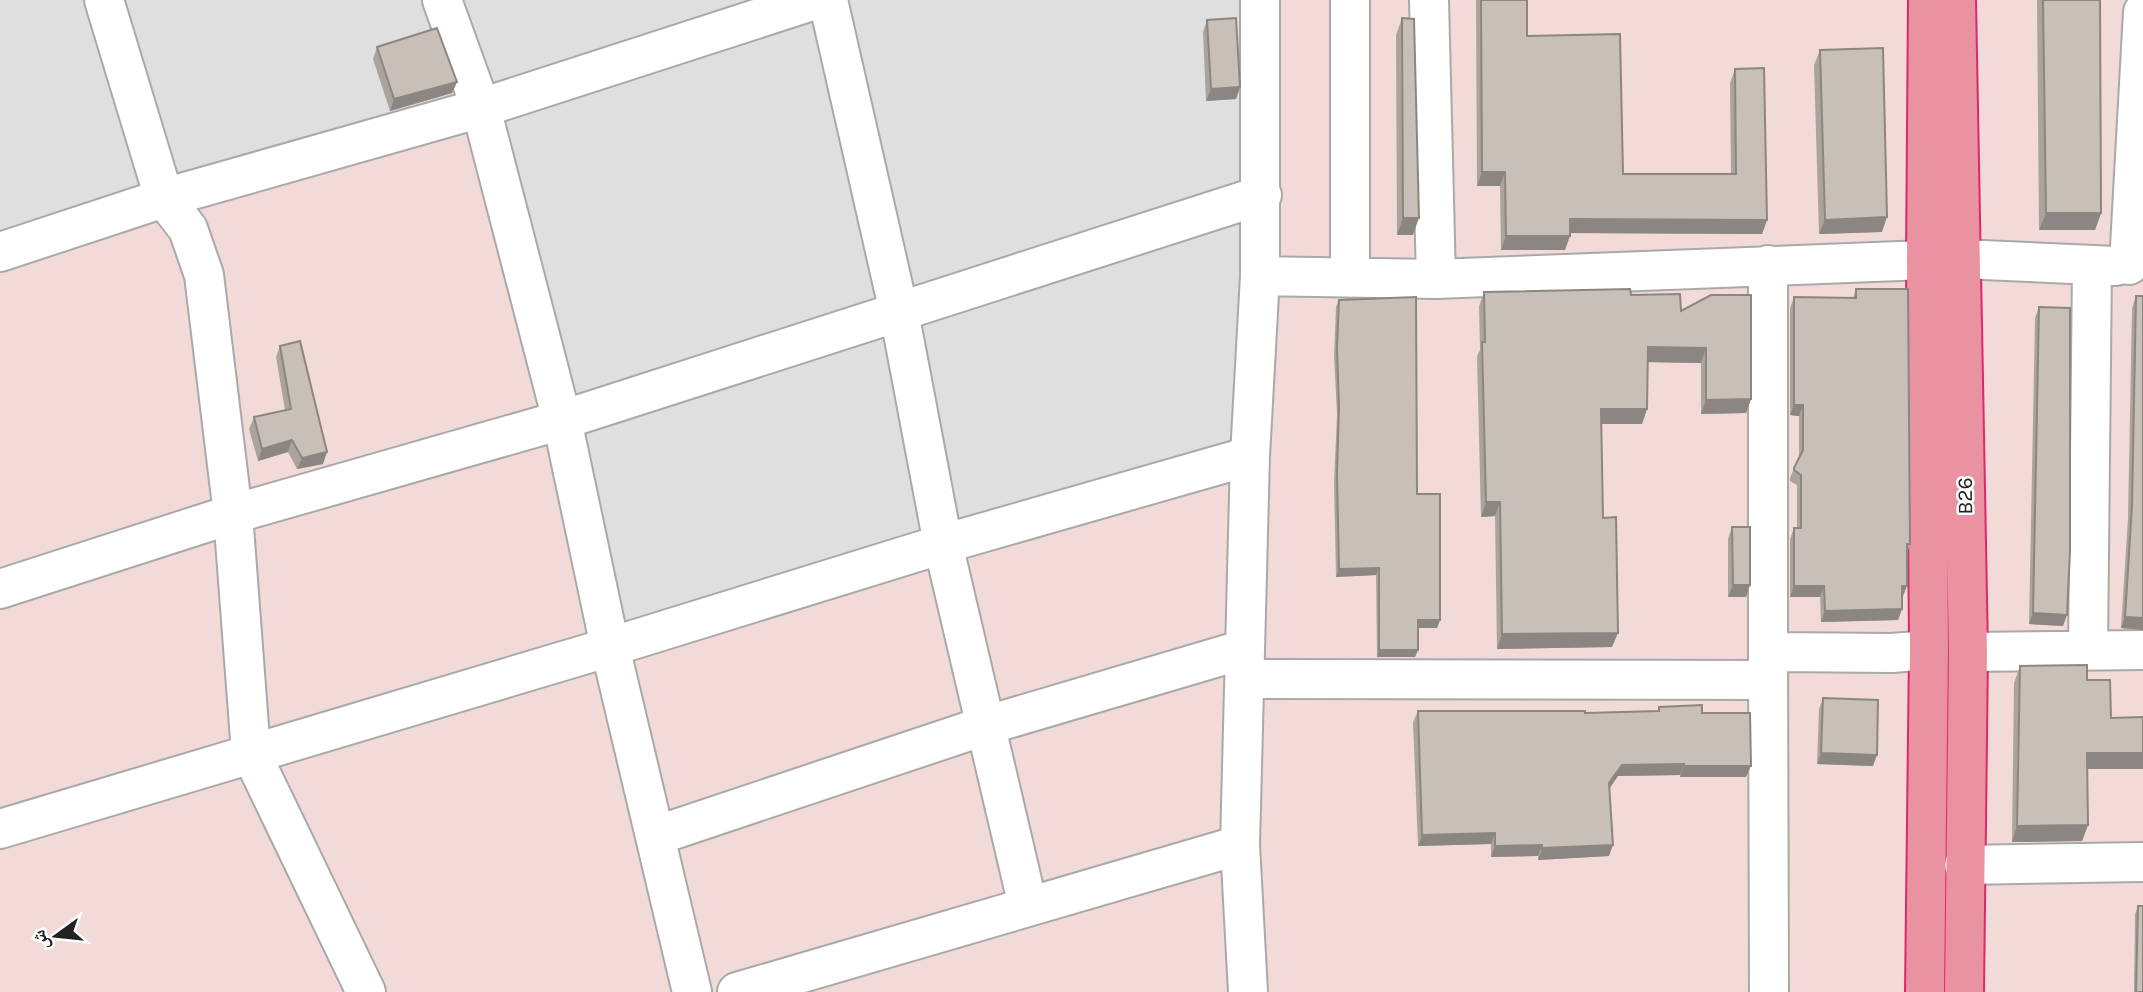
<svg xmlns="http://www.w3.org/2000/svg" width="2143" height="992" font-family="Karla,'Noto Naskh Arabic',sans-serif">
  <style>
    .residential { fill: #e0dfdf }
    .commercial { fill: #f2dad9 }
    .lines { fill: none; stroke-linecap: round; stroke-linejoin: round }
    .minor-casing { stroke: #a9a9a9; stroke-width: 42 }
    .highway-casing { stroke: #dc2a67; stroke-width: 42 }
    .minor { stroke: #fff; stroke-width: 38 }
    .highway { stroke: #e892a2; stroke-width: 38 }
    .wall { fill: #aba49e }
    .shaded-wall { fill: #8b8681 }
    .building { fill: #c7bfb8; stroke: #8b8681; stroke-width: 2 }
    .labels { text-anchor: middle; stroke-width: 5; stroke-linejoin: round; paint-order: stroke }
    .street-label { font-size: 21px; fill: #222; stroke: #fff }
  </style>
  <rect width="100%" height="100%" fill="#f2efe9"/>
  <path class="residential" d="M0,0H2143V992H0Z"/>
  <path class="commercial" d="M1277,0H2143V992H0V271L496,113L624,634L1263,438Z"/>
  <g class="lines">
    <g class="minor-casing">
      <path id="minor" d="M104,0L164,198L188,229L204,275L233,514L251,753L366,992
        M442,0L481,108L562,420L610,647L692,992
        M828,0L899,312L943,544L1028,906
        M1350,0V278
        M1429,0L1436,279
        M0,252L164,198L481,108L815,0
        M1961,259L2116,266
        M2129,265L2143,12
        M1260,276L1436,279L1926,260
        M0,589L233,514L562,420L1262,195
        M2088,649L2092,266
        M1768,652V265
        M1968,652L2143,650
        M1245,679L1768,680
        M0,829L610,647L943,544L1250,456
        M655,836L984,726L1245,649
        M1964,865L2143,862
        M737,992L1240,845
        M1248,992L1240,845L1250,456L1260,276V0
        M1769,992L1768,652L1892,653L1929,650"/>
    </g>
    <g class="highway-casing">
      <path id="highway" d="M1956,0L1968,652L1964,992
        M1925,992L1929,650L1926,260L1928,0"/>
    </g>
    <use href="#minor" class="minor"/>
    <use href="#highway" class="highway"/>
  </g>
  <path class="wall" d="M1476,0H1527V36L1623,174H1731L1730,83L1735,69L1767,220L1762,234L1570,233L1565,250H1501L1500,186H1477Z
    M2037,0H2100L2101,213L2095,230H2039Z
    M1402,18L1413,235H1397L1396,35Z
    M1207,20L1240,87L1236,99L1206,101L1203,32Z
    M377,47L457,82L452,93L390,111L373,59Z
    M1820,50L1882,232L1819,234L1814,65Z
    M1856,289L1910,544L1907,554L1903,596H1902V609L1898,620L1821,622L1820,597H1790V539L1794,528H1797V485L1790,481V478L1799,457V416L1790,415V308L1794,297L1853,298Z
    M1484,292L1631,295L1681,311L1751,399L1746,413L1701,414V363L1648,362L1647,409L1642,424H1601L1603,518L1612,647L1497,649L1495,516L1481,517L1477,356L1480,350L1479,306Z
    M2136,296L2143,630L2121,628L2128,518L2132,308Z
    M1339,300L1417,494L1440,620L1437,628H1418V650L1415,657H1377L1376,575L1336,577L1334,482L1337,414L1334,356L1336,307Z
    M2039,307L2063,626L2029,624L2035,318Z
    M280,346L323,464L297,469L288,452L258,461L249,429L254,417L285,410L276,357Z
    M1732,527L1750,585L1746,597H1728V539Z
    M2020,666L2087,769L2088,825L2082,841L2012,842L2014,683Z
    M1823,698L1873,766L1817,764L1819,709Z
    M1659,707L1702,713L1746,777H1680V775L1618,776L1610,788L1609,856L1538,860V856L1491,857V844L1418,846L1413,722L1418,711L1585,713L1658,711Z
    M2138,906L2143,992H2134L2135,914Z"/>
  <path class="shaded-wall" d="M457,82L452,93L390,111L394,99Z
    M1240,87L1236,99L1206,101L1211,89Z
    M1482,172H1505L1500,186H1477Z
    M2046,213H2101L2095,230H2039Z
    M1887,217L1882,232L1819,234L1825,220Z
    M1403,218H1419L1413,235H1397Z
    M1570,219L1767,220L1762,234L1565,233Z
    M1506,236H1570L1565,250H1501Z
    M1648,347L1706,348L1701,363L1643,362Z
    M1751,399L1746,413L1701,414L1706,400Z
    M1794,405H1803L1799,416L1790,415Z
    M1601,409H1647L1642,424H1596Z
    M292,440L288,452L258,461L262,449Z
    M327,452L323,464L297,469L302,458Z
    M1486,502H1500L1495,516L1481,517Z
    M1379,568L1376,575L1336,577L1339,569Z
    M1733,585H1750L1746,597H1728Z
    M1794,586H1824L1820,597H1790Z
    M1902,586H1907L1903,596H1898Z
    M1902,609L1898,620L1821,622L1825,611Z
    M2033,613L2067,615L2063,626L2029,624Z
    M2125,617L2143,618V630L2121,628Z
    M1418,620H1440L1437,628H1415Z
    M1618,633L1612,647L1497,649L1502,634Z
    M1379,650H1418L1415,657H1377Z
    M1821,753L1877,755L1873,766L1817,764Z
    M2087,753H2143V769H2081Z
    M1684,764L1680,775L1618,776L1605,794L1609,783L1622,765Z
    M1684,766H1751L1746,777H1680Z
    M2088,825L2082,841L2012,842L2017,826Z
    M1495,833L1491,844L1418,846L1422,835Z
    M1542,845L1538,856L1491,857L1495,846Z
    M1613,845L1609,856L1538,860L1542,848Z"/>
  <path class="building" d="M1481,0H1527V36L1620,34L1623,174H1736L1735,69L1764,68L1767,220L1570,219V236H1506L1505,172H1482Z
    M2043,0H2100L2101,213H2046Z
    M1236,18L1240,87L1211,89L1207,20Z
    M1402,18L1414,19L1419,218H1403Z
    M437,28L457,82L394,99L377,47Z
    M1883,48L1887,217L1825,220L1820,50Z
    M1630,289L1631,295L1680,294L1681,311L1711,295H1751V399L1706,400V348L1648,347L1647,409H1601L1603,518L1616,517L1618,633L1502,634L1500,502H1486L1482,342H1485L1484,292Z
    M1856,289H1908L1910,544H1907V586H1902V609L1825,611L1824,586H1794V528H1801V475L1794,470V468L1803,450V405H1794V297L1856,298Z
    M2136,296H2143V618L2125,617L2132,506Z
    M1416,297L1417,494H1440V620H1418V650H1379V568L1339,569L1337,474L1339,407L1337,349L1339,300Z
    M2039,307L2070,308V551L2067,615L2033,613Z
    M300,341L327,452L302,458L292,440L262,449L254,417L291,409L280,346Z
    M1732,527H1750V585H1733Z
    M2087,665V680H2110L2111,718L2143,717V753H2087L2088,825L2017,826L2020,666Z
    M1823,698L1878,700L1877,755L1821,753Z
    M1702,705V713H1750L1751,766H1684V764L1622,765L1609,783L1613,845L1542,848V845L1495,846V833L1422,835L1418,711H1585V713L1659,711V707Z
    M2138,906H2143V992H2136Z"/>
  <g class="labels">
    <g class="street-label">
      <text transform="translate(1965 496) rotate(-91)" y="7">B26</text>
    </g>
  </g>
  <g transform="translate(56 936) rotate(255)" stroke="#ffffff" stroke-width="5" paint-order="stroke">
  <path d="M0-5L12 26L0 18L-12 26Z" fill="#222222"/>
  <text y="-10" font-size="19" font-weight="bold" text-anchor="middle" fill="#222222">ش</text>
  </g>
</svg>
